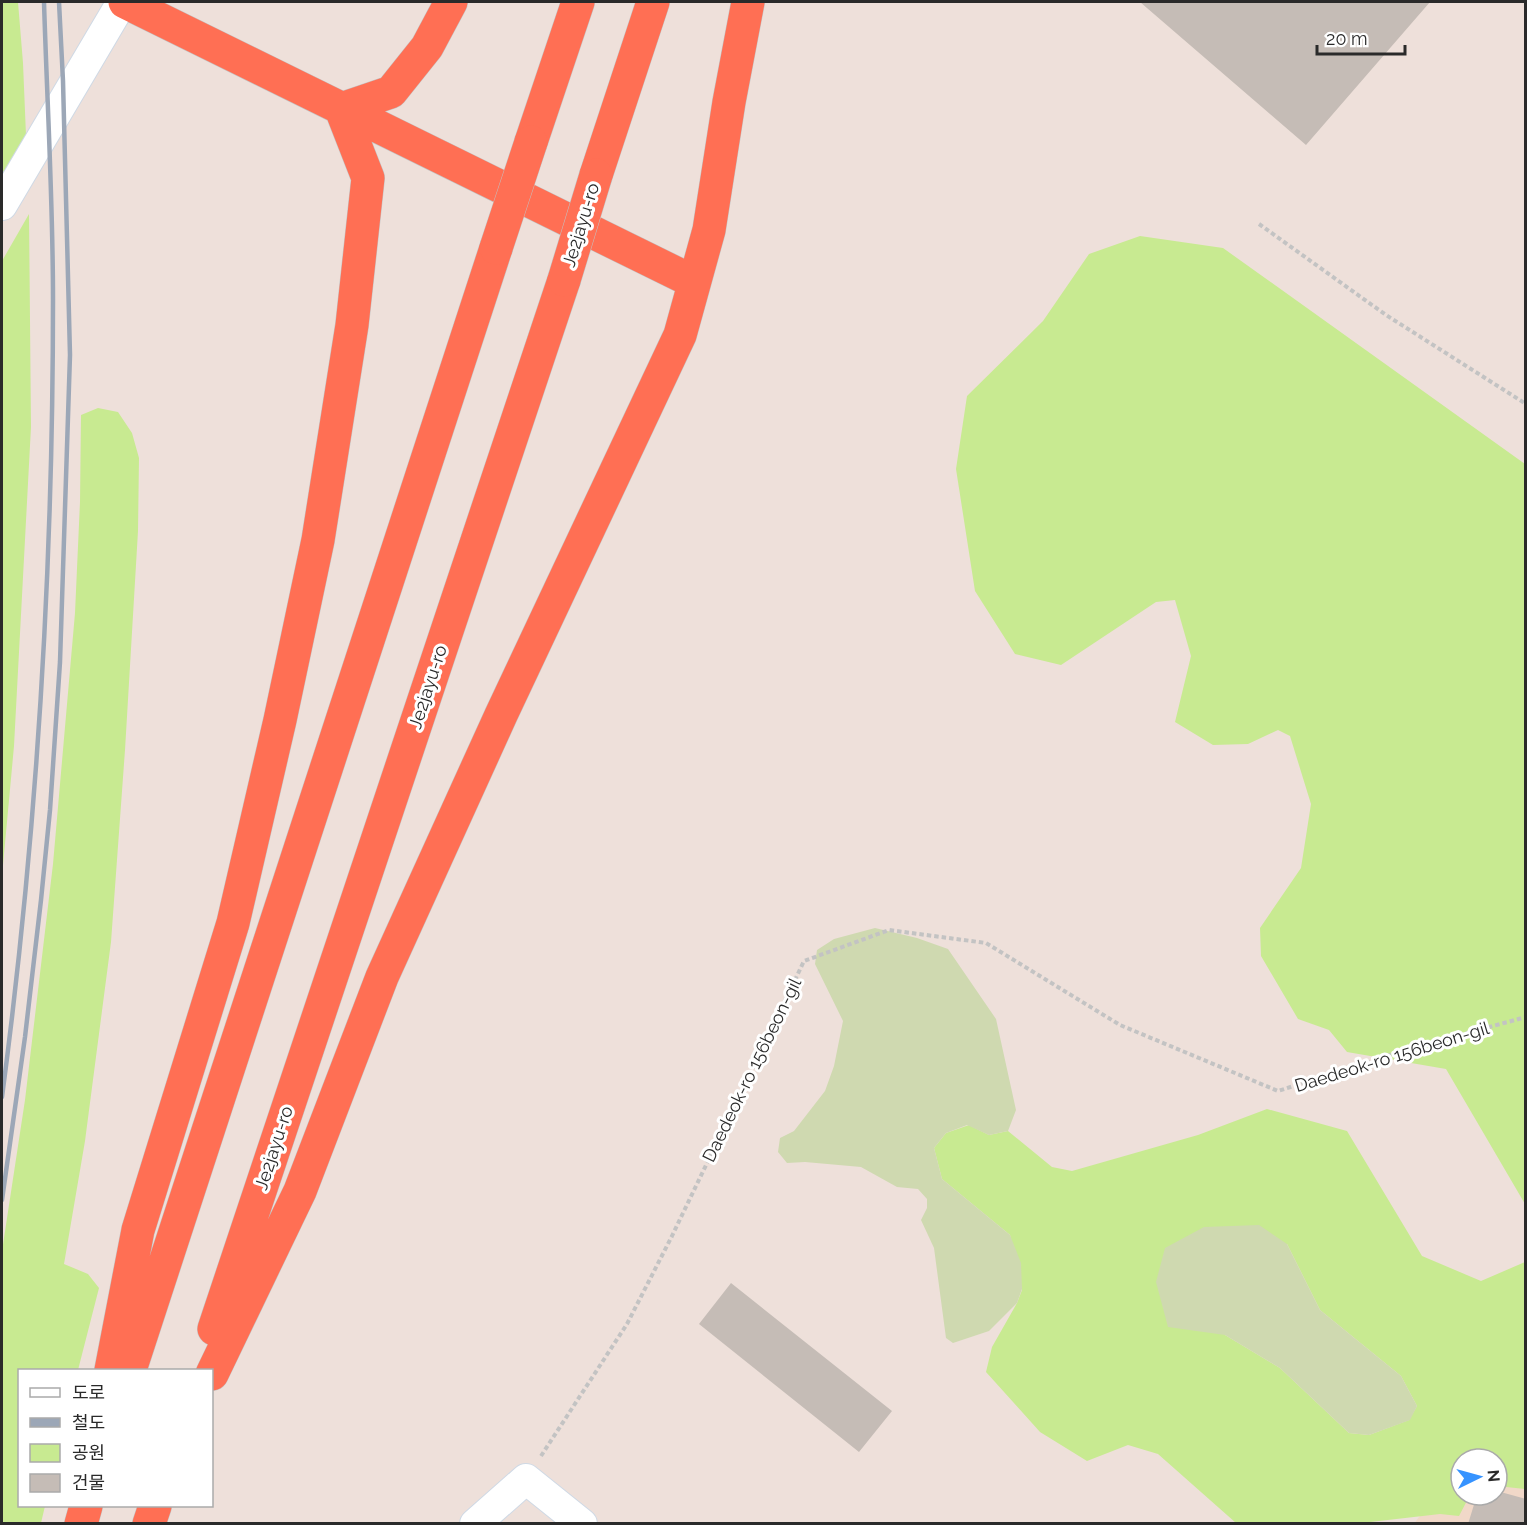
<svg xmlns="http://www.w3.org/2000/svg" width="1527" height="1525" font-family="Raleway,'Noto Sans KR',sans-serif">
  <style>
    .education { fill: #f1d8c8; fill-rule: evenodd }
    .green { fill: #c8ea91; fill-rule: evenodd }
    .cemetery { fill: #cfd9b0 }
    .building { fill: #c5bcb6 }
    .lines { fill: none; stroke-linecap: round; stroke-linejoin: round }
    .street-casing { stroke: #cfd9e5; stroke-width: 32 }
    .highway-casing { stroke: #c3c3c3; stroke-width: 34 }
    .path { stroke: #c3c3c3; stroke-width: 4; stroke-dasharray: 4.5 3; stroke-linecap: butt }
    .street { stroke: #fff; stroke-width: 30 }
    .highway { stroke: #ff6f54; stroke-width: 33 }
    .rail { stroke: #9ca7b7; stroke-width: 4.5 }
    .highway-bridge-casing { stroke: #c3c3c3; stroke-width: 34; stroke-linecap: butt }
    .highway-bridge { stroke: #ff6f54; stroke-width: 33 }
    .labels { text-anchor: middle; stroke-width: 6; stroke-linejoin: round; paint-order: stroke }
    .street-label { font-size: 18px; fill: #2a2a2a; stroke: #fff }
  </style>
  <rect width="100%" height="100%" fill="#eee0da"/>
  <path class="education" d="M1479,1433L1525,1443V1523L1414,1524ZM1461,1459H1497V1495H1461Z"/>
  <path class="green" d="M2,2H18L23,63L28,184L2,217Z
    M29,214L31,427L14,746L2,876V261Z
    M1140,236L1223,248L1525,464V1204L1446,1069L1347,1052L1329,1030L1298,1019L1261,956L1260,928L1301,868L1311,804L1290,736L1278,730L1248,744L1213,745L1175,722L1191,656L1175,600L1156,602L1061,665L1015,654L975,591L956,469L967,396L1043,321L1089,254Z
    M98,408L118,412L132,433L139,458L138,531L125,750L111,942L85,1141L64,1264L88,1274L99,1288L78,1370H20V1506H45L41,1523H2V1251L25,1100L53,864L75,613L80,502L81,415Z
    M1267,1109L1347,1131L1422,1256L1481,1281L1525,1262V1489L1497,1486V1459H1461V1495H1470L1459,1516L1440,1514L1353,1524L1236,1523L1158,1454L1128,1445L1087,1461L1040,1432L986,1372L992,1347L1017,1303L1022,1290L1010,1235L942,1179L934,1148L946,1133L969,1125L989,1135L1008,1131L1052,1167L1072,1171L1198,1135ZM1287,1244L1320,1310L1401,1376L1417,1406L1409,1420L1369,1435L1349,1433L1280,1368L1225,1335Z"/>
  <path class="cemetery" d="M875,928L917,938L948,949L996,1019L1016,1110L1008,1131L989,1135L967,1125L946,1133L934,1148L942,1179L1010,1235L1021,1263L1022,1289L1017,1303L989,1331L953,1343L946,1338L934,1248L921,1220L927,1208V1199L918,1189L897,1187L861,1167L805,1162L787,1163L778,1152L780,1138L794,1131L825,1091L834,1066L843,1021L815,964L817,950L834,939Z
    M1259,1225L1287,1244L1320,1310L1401,1376L1417,1406L1410,1420L1369,1435L1349,1433L1280,1368L1225,1335L1168,1327L1156,1282L1165,1248L1204,1227Z"/>
  <path class="building" d="M1140,2H1430L1306,145Z
    M731,1283L892,1411L859,1452L699,1324Z
    M1497,1491L1526,1499V1524H1468L1477,1495H1497Z"/>
  <g class="lines">
    <g class="street-casing">
      <path id="street" d="M2,205L122,2
        M475,1524L526,1479L582,1524"/>
    </g>
    <g class="highway-casing">
      <path id="highway" d="M125,2L694,282
        M531,142L578,2
        M596,175L653,2
        M214,1329L564,280
        M111,1370L138,1230L233,923L280,720L318,540L352,325L368,178L341,109L391,92L427,47L451,2
        M130,1370L496,248
        M212,1374L300,1191L382,977L501,715L680,335L709,230L729,102L748,2
        M81,1524L86,1506
        M149,1524L155,1506"/>
    </g>
    <path class="path" d="M1259,224L1386,315L1526,404
      M541,1456L627,1324L672,1236L804,961L889,930L986,943L1120,1025L1278,1091L1412,1048L1526,1017"/>
    <use href="#street" class="street"/>
    <use href="#highway" class="highway"/>
    <path class="rail" d="M2,1097C37,833 53,565 53,299C53,200 47,101 44,2
      M2,1200L25,1037L41,900L50,810L60,662L70,355L63,81L59,2"/>
    <g class="highway-bridge-casing">
      <path id="highway-bridge" d="M496,248L531,142
        M564,280L596,175"/>
    </g>
    <use href="#highway-bridge" class="highway-bridge"/>
  </g>
  <g class="labels">
    <g class="street-label">
      <text transform="translate(581 225) rotate(-73)" y="6">Je2jayu-ro</text>
      <text transform="translate(428 687) rotate(-72)" y="6">Je2jayu-ro</text>
      <text transform="translate(1392 1057) rotate(-17)" y="6">Daedeok-ro 156beon-gil</text>
      <text transform="translate(752 1070) rotate(-64)" y="6">Daedeok-ro 156beon-gil</text>
      <text transform="translate(274 1148) rotate(-72)" y="6">Je2jayu-ro</text>
    </g>
  </g>
  <rect width="1527" height="1525" fill="none" stroke="#2a2a2a" stroke-width="6"/>
  <rect x="18" y="1369" width="195" height="138" fill="#ffffff" stroke="#aaaaaa" stroke-width="1.5"/>
  <rect x="30" y="1388" width="30" height="9" fill="#ffffff" stroke="#aaaaaa" stroke-width="1.5"/>
  <text x="72" y="1399" font-size="18" fill="#2a2a2a">도로</text>
  <rect x="30" y="1418" width="30" height="9" fill="#9ca7b7" stroke="#aaaaaa" stroke-width="1.5"/>
  <text x="72" y="1429" font-size="18" fill="#2a2a2a">철도</text>
  <rect x="30" y="1444" width="30" height="18" fill="#c8ea91" stroke="#aaaaaa" stroke-width="1.5"/>
  <text x="72" y="1459" font-size="18" fill="#2a2a2a">공원</text>
  <rect x="30" y="1474" width="30" height="18" fill="#c5bcb6" stroke="#aaaaaa" stroke-width="1.5"/>
  <text x="72" y="1489" font-size="18" fill="#2a2a2a">건물</text>
  <g transform="translate(1479 1477) rotate(85)"><circle r="28" fill="#ffffff" stroke="#aaaaaa" stroke-width="1.5"/>
  <path d="M0-4.5L10 22L0 15L-10 22Z" fill="#3693ff"/>
  <text y="-9" font-size="16" font-weight="bold" text-anchor="middle" fill="#2a2a2a">N</text>
  </g>
  <path d="M1317 45v9h88v-9" fill="none" stroke="#2a2a2a" stroke-width="3"/>
  <text x="1326" y="45" font-size="18" fill="#2a2a2a" stroke="#ffffff" stroke-width="4.5" paint-order="stroke">20 m</text>
</svg>
